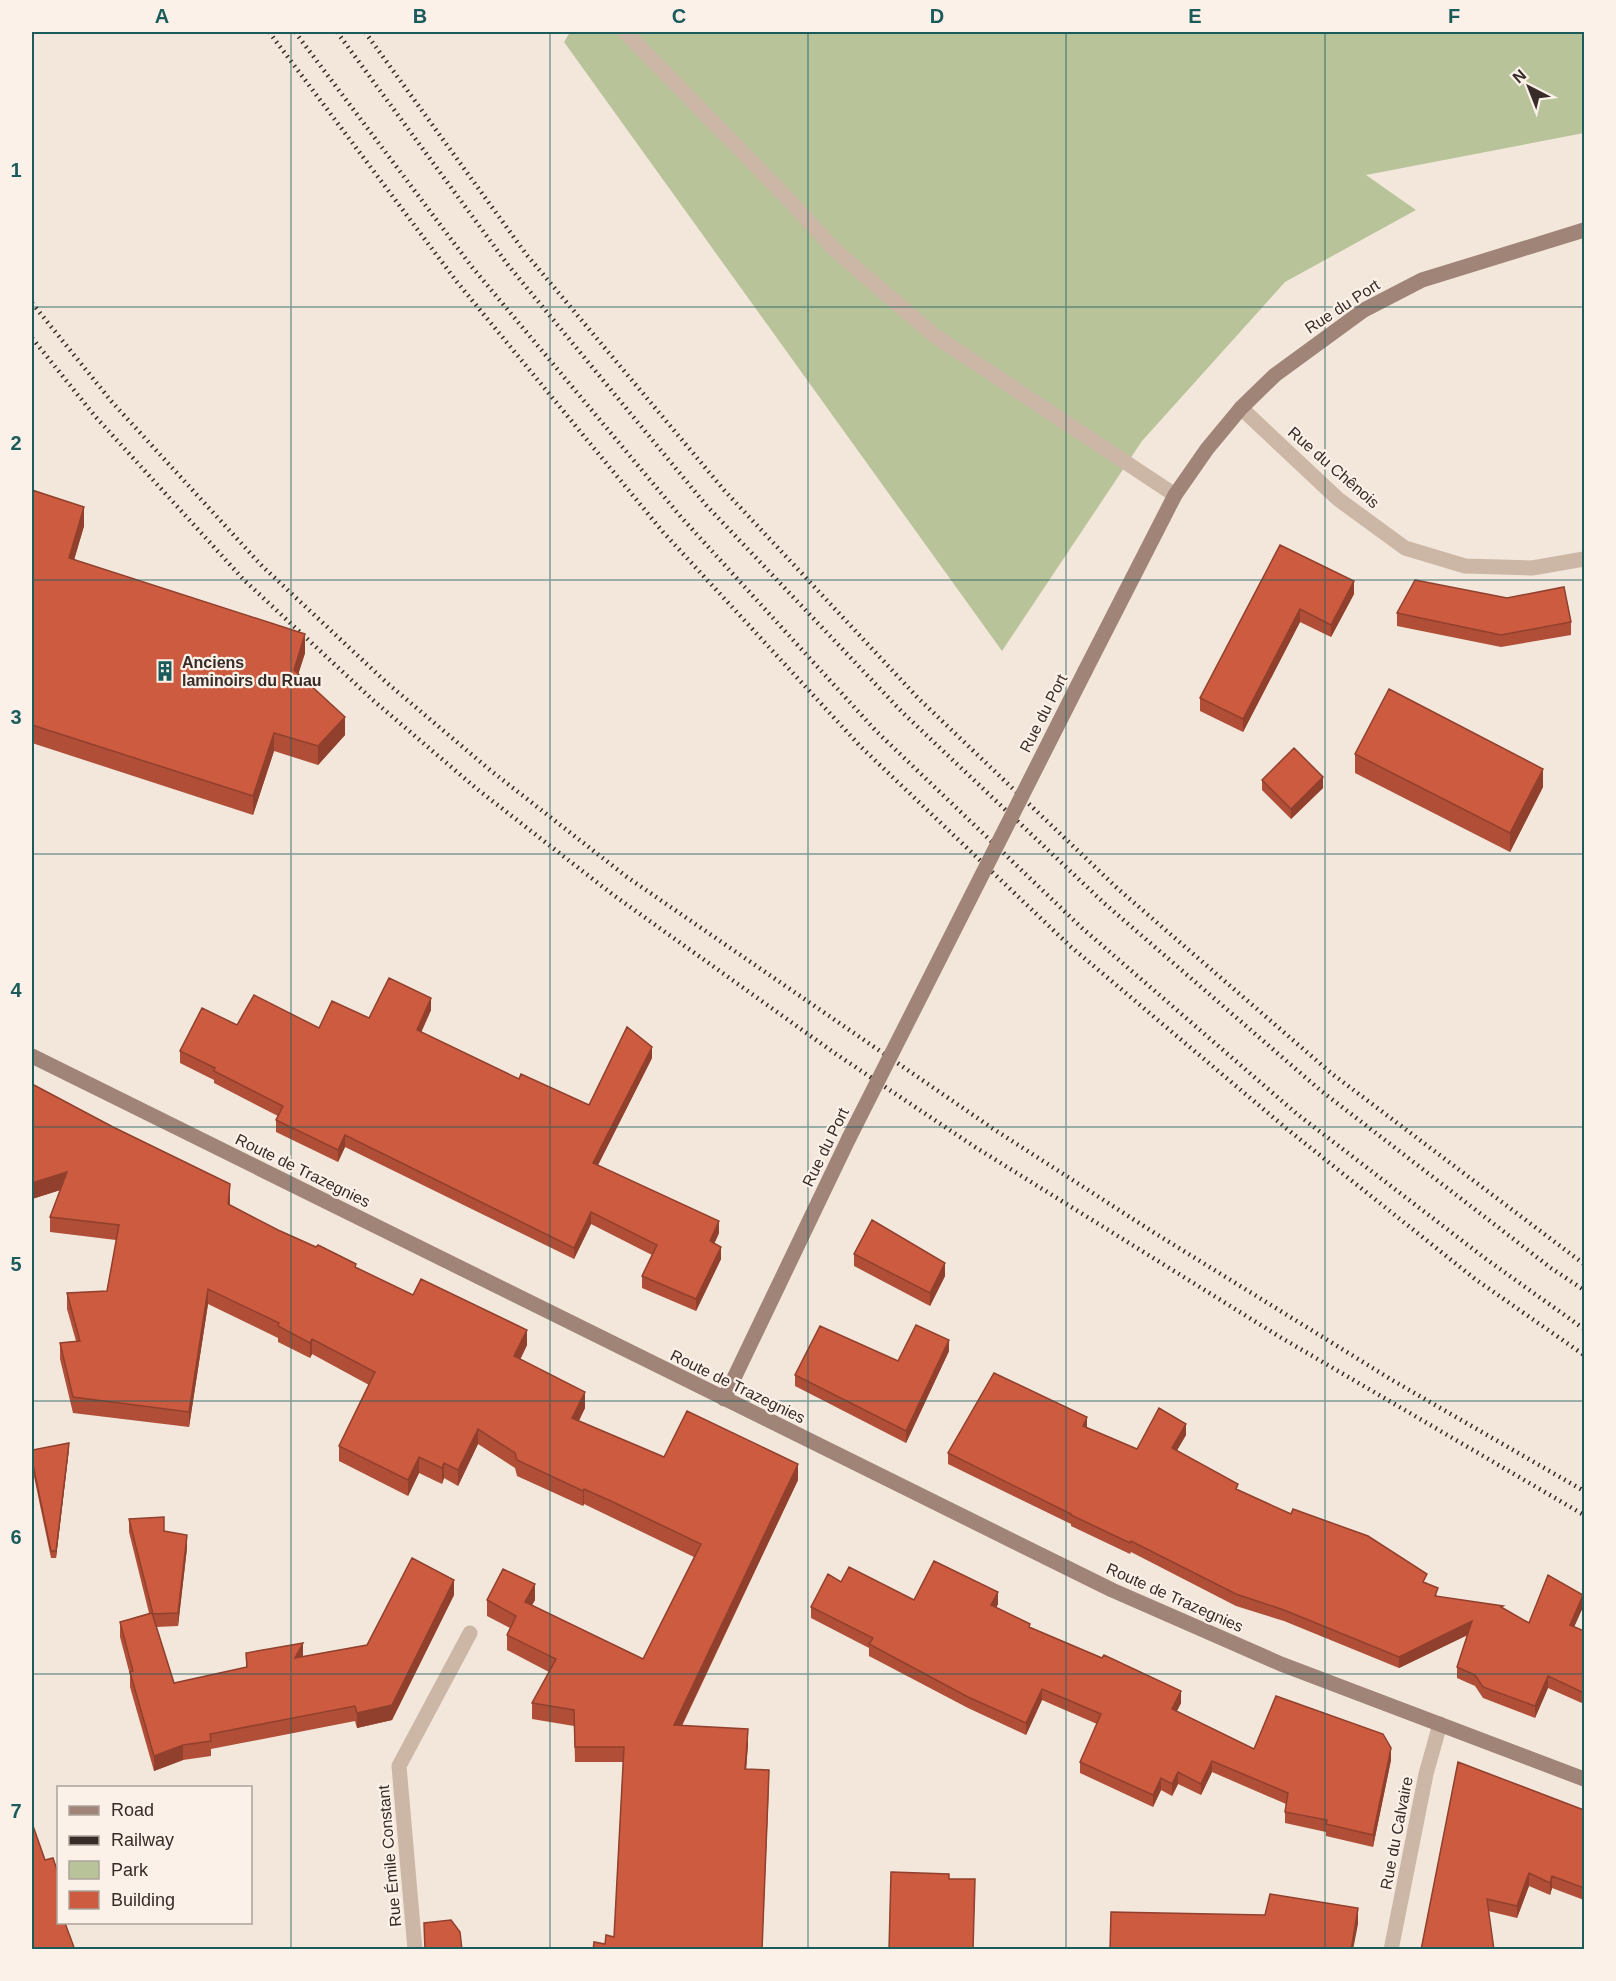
<svg xmlns="http://www.w3.org/2000/svg" width="1616" height="1981" font-family="Arial,sans-serif">
  <style>
    .green { fill: #b8c39a }
    .lines { fill: none; stroke-linecap: round; stroke-linejoin: round }
    .service { stroke: #ccb6a6; stroke-width: 15 }
    .minor { stroke: #ccb6a6; stroke-width: 15 }
    .secondary { stroke: #a08478; stroke-width: 15 }
    .rail { stroke: #382c28; stroke-width: 4.5; stroke-dasharray: 1.5 4.5; stroke-linecap: butt }
    .secondary-bridge { stroke: #a08478; stroke-width: 15 }
    .wall { fill: #b04e37 }
    .shaded-wall { fill: #90402d }
    .building { fill: #cd5b40; stroke: #90402d; stroke-width: 1.5 }
    .grid { fill: none; stroke: #1b5b5c; stroke-width: 1.5; stroke-opacity: 0.55 }
    .labels { text-anchor: middle; stroke-width: 4.5; stroke-linejoin: round; paint-order: stroke }
    .street-label { font-size: 16px; fill: #382c28; stroke: #fbf1e8 }
    .poi-label { font-size: 16px; font-weight: bold; fill: #382c28; stroke: #fbf1e8; text-anchor: start }
    .neatline { fill: none; stroke: #1b5b5c; stroke-width: 2 }
    .grid-label { font-size: 20px; text-anchor: middle; font-weight: bold; fill: #1b5b5c }
  </style>
  <rect width="100%" height="100%" fill="#f3e7db"/>
  <path class="green" d="M570,32H1584V133L1366,175L1416,210L1285,282L1142,441L1002,651L564,42Z"/>
  <g class="lines">
    <path class="service" d="M625,32L792,203L835,250L935,336L1175,495"/>
    <path class="minor" d="M1241,408L1338,499L1405,548L1465,566L1532,568L1584,559
      M415,1950L399,1766L470,1633
      M1391,1950L1426,1774L1440,1724"/>
    <path class="secondary" d="M1085,671L1175,495L1207,449L1241,408L1275,375L1364,310L1422,280L1584,230
      M32,1056L1112,1590L1281,1664L1584,1779
      M724,1399L849,1138"/>
    <path class="rail" d="M269,32L457,282L663,532L861,747L1070,946L1287,1129L1475,1279L1584,1355
      M295,32L472,267L681,517L876,731L1082,928L1297,1114L1486,1259L1584,1329
      M337,32L508,265L706,505L903,713L1104,903L1320,1090L1551,1268L1584,1290
      M365,32L526,254L724,490L918,698L1117,888L1331,1073L1584,1264
      M32,303L112,402L262,566L387,683L490,770L627,877L992,1128L1153,1232L1392,1380L1584,1491
      M32,338L94,415L244,580L374,701L477,789L612,894L833,1052L975,1147L1280,1337L1584,1515"/>
    <path class="secondary-bridge" d="M849,1138L1085,671"/>
  </g>
  <path class="wall" d="M32,490L84,526L74,560L305,653L298,674L345,735L318,765L274,751L253,815L32,743Z
    M1280,545L1354,594L1331,637L1300,622L1243,732L1200,711V698Z
    M1397,613L1571,622V635L1501,647L1397,626Z
    M1355,754L1543,787L1510,852L1355,773Z
    M1262,780L1323,788L1291,819L1262,790Z
    M431,1010L421,1032L519,1079L589,1105L652,1058L598,1165L719,1233L714,1244L721,1259L696,1311L642,1288V1276L652,1255L591,1224L574,1259L345,1147L338,1162L276,1132V1120L278,1116L214,1083V1080L180,1063V1051L237,1025L319,1028L369,1018Z
    M32,1084L230,1200V1205L278,1230L413,1295L527,1345L520,1360L585,1408L579,1421L664,1457L798,1480L682,1726L748,1744L746,1769L769,1786L762,1950H593L605,1944L614,1937L623,1762H575L574,1726L532,1719V1703L549,1672L507,1650V1635L510,1628L487,1616V1600H535L532,1605L643,1659L694,1557L613,1518L584,1504L583,1506L517,1476L515,1468L478,1444L458,1486L444,1478L442,1484L419,1473L408,1496L339,1461V1446L369,1385L312,1354L310,1358L278,1342V1338L208,1304L189,1427L73,1413L60,1359V1343L76,1341L67,1309V1293L107,1291L116,1240L50,1232V1217L60,1190L32,1199Z
    M854,1254L945,1276L930,1306L854,1266Z
    M949,1351L906,1443L795,1386V1375L898,1361Z
    M1087,1428L1137,1449L1186,1435L1177,1450L1238,1490L1427,1583L1438,1597L1503,1608L1529,1623L1583,1607L1574,1627L1584,1631V1704L1548,1688L1535,1718L1483,1698L1475,1686L1457,1678V1667L1467,1635L1399,1668L1284,1621L1236,1606L1131,1552L1130,1554L1071,1526V1524L948,1464V1453Z
    M69,1449L56,1558H51L32,1467V1450Z
    M129,1519L187,1548L178,1626L156,1627L174,1683L246,1667V1653L303,1657L367,1645L454,1595L392,1720L357,1728L355,1721L211,1749V1756L183,1760L154,1771L130,1687V1675L120,1637V1622L149,1613L129,1532Z
    M841,1582L914,1600L998,1604L996,1608L1030,1628L1181,1703L1177,1711L1254,1749L1391,1760L1373,1847L1326,1836V1832L1285,1823V1812L1286,1804L1212,1772L1201,1795L1178,1784L1172,1796L1161,1790L1153,1807L1080,1773V1762L1097,1724L1042,1700L1026,1735L968,1708L869,1656V1648L811,1618V1607Z
    M1584,1810V1900L1552,1888L1550,1895L1529,1886L1517,1918L1488,1911L1421,1950Z"/>
  <path class="shaded-wall" d="M84,507V526L69,577V558Z
    M1354,581V594L1331,637V625Z
    M1300,609V622L1243,732V719Z
    M305,634V653L294,688V670Z
    M345,717V735L318,765V746Z
    M274,733V751L253,815V796Z
    M1543,769V787L1510,852V833Z
    M1323,777V788L1291,819V809Z
    M431,998V1010L417,1042V1030Z
    M652,1047V1058L593,1175V1163Z
    M345,1135V1147L338,1162V1150Z
    M67,1172V1188L32,1199V1183Z
    M230,1184V1200L228,1220V1204Z
    M591,1212V1224L574,1259V1248Z
    M719,1221V1233L710,1253V1241Z
    M721,1247V1259L696,1311V1299Z
    M945,1263V1276L930,1306V1293Z
    M208,1289V1304L189,1427V1412Z
    M527,1330V1345L514,1372V1356Z
    M312,1339V1354L310,1358V1343Z
    M949,1340V1351L906,1443V1431Z
    M585,1392V1408L572,1433V1418Z
    M1087,1417V1428L1083,1426Z
    M1186,1424V1435L1172,1459V1448Z
    M478,1429V1444L458,1486V1470Z
    M69,1443V1449L56,1558V1551Z
    M419,1457V1473L408,1496V1480Z
    M444,1463V1478L442,1484V1468Z
    M798,1464V1480L674,1741V1725Z
    M584,1489V1504L583,1506V1491Z
    M187,1535V1548L178,1626V1613Z
    M454,1580V1595L392,1720L357,1728V1713Z
    M535,1584V1600L525,1617V1602Z
    M998,1592V1604L991,1617V1605Z
    M1583,1595V1607L1570,1636V1625Z
    M1472,1621V1633L1399,1668V1657Z
    M303,1643V1658H295Z
    M1548,1676V1688L1535,1718V1706Z
    M1042,1689V1700L1026,1735V1723Z
    M1181,1691V1703L1172,1720V1709Z
    M748,1729V1744L745,1785V1769Z
    M183,1745V1760L154,1771V1756Z
    M1391,1748V1760L1373,1847V1835Z
    M1212,1761V1772L1201,1795V1784Z
    M1178,1772V1784L1172,1796V1784Z
    M1161,1778V1790L1153,1807V1795Z
    M1529,1873V1886L1517,1918V1906Z
    M1552,1876V1888L1550,1895V1883Z
    M1358,1908V1924L1353,1950H1351Z"/>
  <path class="building" d="M32,490L84,507L69,558L305,634L294,670L345,717L318,746L274,733L253,796L32,725Z
    M1280,545L1354,581L1331,625L1300,609L1243,719L1200,698Z
    M1415,580L1507,598L1564,587L1571,622L1501,635L1397,613Z
    M1389,689L1543,769L1510,833L1355,754Z
    M1294,748L1323,777L1291,809L1262,780Z
    M389,978L431,998L417,1030L519,1079L521,1074L589,1105L627,1027L652,1047L593,1163L719,1221L710,1241L721,1247L696,1299L642,1276L657,1245L591,1212L574,1248L345,1135L338,1150L276,1120L283,1106L214,1071L215,1068L180,1051L202,1008L237,1025L254,995L319,1028L332,1001L369,1018Z
    M32,1084L113,1127L230,1184L228,1204L278,1230L316,1247L318,1245L356,1264L355,1267L413,1295L421,1279L527,1330L514,1356L585,1392L572,1418L664,1457L687,1411L798,1464L674,1725L748,1729L745,1769L769,1770L762,1950H593L594,1942L605,1944L606,1935L614,1937L624,1747H575L574,1710L532,1703L556,1659L507,1635L516,1616L487,1600L503,1569L535,1584L525,1602L643,1659L701,1544L613,1502L584,1489L583,1491L517,1460L515,1453L478,1429L458,1470L444,1463L442,1468L419,1457L408,1480L339,1446L375,1372L312,1339L310,1343L278,1326L279,1323L208,1289L189,1412L73,1397L60,1343L80,1341L67,1293L107,1291L119,1225L50,1217L67,1172L32,1183Z
    M872,1220L945,1263L930,1293L854,1254Z
    M916,1325L949,1340L906,1431L795,1375L820,1326L898,1361Z
    M994,1373L1087,1417L1083,1426L1137,1449L1159,1408L1186,1424L1172,1448L1238,1484L1236,1489L1291,1514L1293,1509L1368,1536L1427,1574L1423,1582L1438,1588L1435,1596L1503,1606L1501,1607L1529,1623L1548,1575L1583,1595L1570,1625L1584,1631V1693L1548,1676L1535,1706L1483,1687L1475,1675L1457,1667L1472,1621L1399,1657L1284,1610L1236,1594L1131,1541L1130,1543L1071,1515V1514L948,1453Z
    M69,1443L56,1551H51L32,1460V1450Z
    M164,1517V1531L187,1535L178,1613L153,1614L129,1519Z
    M412,1558L454,1580L392,1705L357,1713L355,1706L210,1734L211,1741L183,1745L154,1756L130,1672L133,1671L120,1622L152,1613L174,1683L247,1667L246,1653L303,1643L295,1658L367,1645Z
    M934,1561L998,1592L991,1605L1030,1624L1029,1627L1102,1658L1104,1655L1181,1691L1172,1709L1254,1749L1276,1696L1383,1734L1391,1748L1373,1835L1326,1824L1327,1820L1285,1812L1288,1793L1212,1761L1201,1784L1178,1772L1172,1784L1161,1778L1153,1795L1080,1762L1101,1714L1042,1689L1026,1723L968,1697L869,1644L873,1638L811,1607L828,1574L841,1582L849,1567L914,1600Z
    M1458,1762L1584,1810V1888L1552,1876L1550,1883L1529,1873L1517,1906L1487,1899L1494,1950H1421Z
    M32,1823L45,1860L53,1858L58,1873V1923H65L75,1950H32Z
    M891,1872L949,1874V1879H975L973,1950H889Z
    M1270,1894L1358,1908L1351,1950H1110L1111,1912L1265,1915Z
    M451,1920L460,1932L462,1950H425L424,1923Z"/>
  <path class="grid" d="M291,32V1950M550,32V1950M808,32V1950M1066,32V1950M1325,32V1950M32,307H1584M32,580H1584M32,854H1584M32,1127H1584M32,1401H1584M32,1674H1584"/>
  <defs>
    <g id="building-bare" transform="scale(1.62)"><path d="M-4-6H4V6H1V3H-1V6H-4ZM-2.5-4.3h1.7v1.8h-1.7ZM.8-4.3h1.7v1.8H.8ZM-2.5-1h1.7V.8h-1.7ZM.8-1h1.7V.8H.8Z" fill="#1b5b5c" stroke="#fbf1e8" stroke-width="2.5" paint-order="stroke"/></g>
  </defs>
  <g fill-rule="evenodd">
    <use href="#building-bare" x="165" y="671"/>
  </g>
  <g class="labels">
    <g class="street-label">
      <text transform="translate(1342 306) rotate(-33)" y="6">Rue du Port</text>
      <text transform="translate(1334 467) rotate(41)" y="6">Rue du Chênois</text>
      <text transform="translate(1043 713) rotate(-63)" y="6">Rue du Port</text>
      <text transform="translate(825 1147) rotate(-64)" y="6">Rue du Port</text>
      <text transform="translate(303 1170) rotate(26)" y="6">Route de Trazegnies</text>
      <text transform="translate(738 1386) rotate(26)" y="6">Route de Trazegnies</text>
      <text transform="translate(1175 1597) rotate(24)" y="6">Route de Trazegnies</text>
      <text transform="translate(1396 1833) rotate(-79)" y="6">Rue du Calvaire</text>
      <text transform="translate(389 1856) rotate(-95)" y="6">Rue Émile Constant</text>
    </g>
    <g class="poi-label">
      <text x="182" y="668">Anciens<tspan x="182" dy="18">laminoirs du Ruau</tspan></text>
    </g>
  </g>
  <rect width="1616" height="1981" fill="none" stroke="#fbf1e8" stroke-width="66"/>
  <rect x="57" y="1786" width="195" height="138" fill="#fbf1e8" stroke="#ada29b" stroke-width="1.5"/>
  <rect x="69" y="1806" width="30" height="9" fill="#a08478" stroke="#ada29b" stroke-width="1.5"/>
  <text x="111" y="1816" font-size="18" fill="#382c28">Road</text>
  <rect x="69" y="1836" width="30" height="9" fill="#382c28" stroke="#ada29b" stroke-width="1.5"/>
  <text x="111" y="1846" font-size="18" fill="#382c28">Railway</text>
  <rect x="69" y="1861" width="30" height="18" fill="#b8c39a" stroke="#ada29b" stroke-width="1.5"/>
  <text x="111" y="1876" font-size="18" fill="#382c28">Park</text>
  <rect x="69" y="1891" width="30" height="18" fill="#cd5b40" stroke="#ada29b" stroke-width="1.5"/>
  <text x="111" y="1906" font-size="18" fill="#382c28">Building</text>
  <g transform="translate(1529 87) rotate(318)" stroke="#fbf1e8" stroke-width="4.5" paint-order="stroke">
  <path d="M0-4.5L10 22L0 15L-10 22Z" fill="#382c28"/>
  <text y="-9" font-size="16" font-weight="bold" text-anchor="middle" fill="#382c28">N</text>
  </g>
  <rect x="33" y="33" width="1550" height="1915" class="neatline"/>
  <g class="grid-label">
    <text x="162" y="23">A</text>
    <text x="420" y="23">B</text>
    <text x="679" y="23">C</text>
    <text x="937" y="23">D</text>
    <text x="1195" y="23">E</text>
    <text x="1454" y="23">F</text>
    <text x="16" y="177">1</text>
    <text x="16" y="450">2</text>
    <text x="16" y="724">3</text>
    <text x="16" y="997">4</text>
    <text x="16" y="1271">5</text>
    <text x="16" y="1544">6</text>
    <text x="16" y="1818">7</text>
  </g>
</svg>
